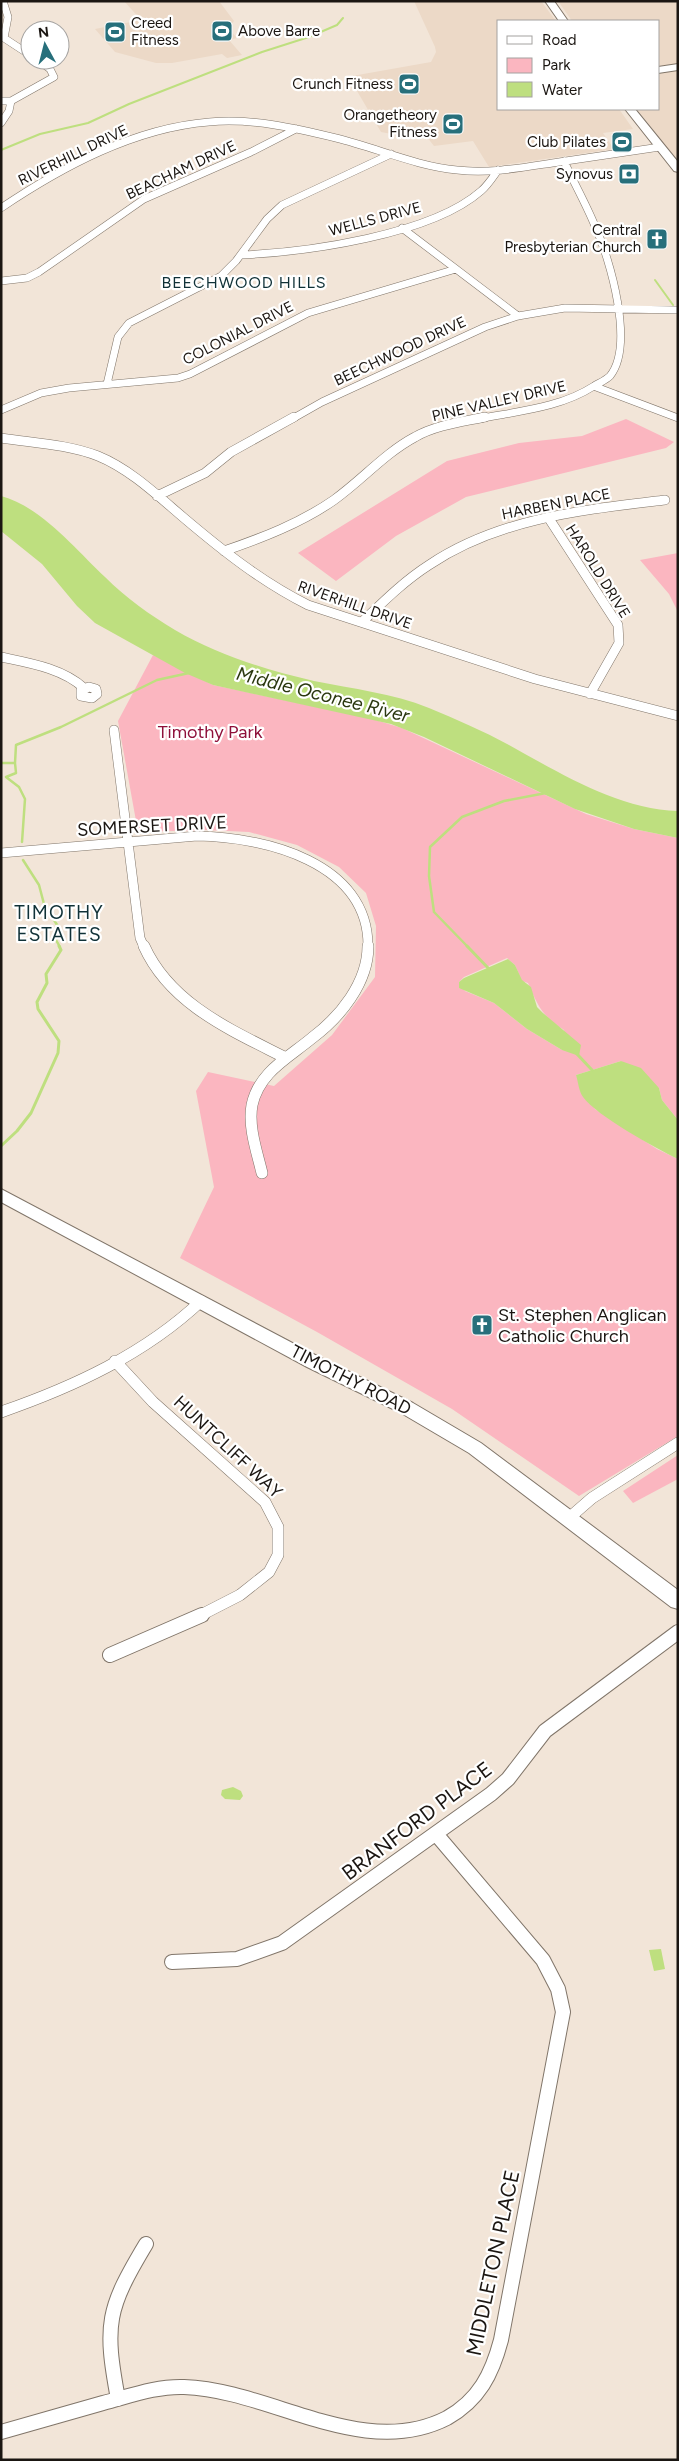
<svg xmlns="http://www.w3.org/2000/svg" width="679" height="2461" font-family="Figtree,sans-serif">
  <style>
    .built { fill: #ecd9c7 }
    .green { fill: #fbb6c0; fill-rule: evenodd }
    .water { fill: #bedf7f }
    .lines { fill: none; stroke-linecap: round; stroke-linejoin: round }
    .stream-far2 { stroke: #bedf7f; stroke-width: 2 }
    .stream-far1 { stroke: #bedf7f; stroke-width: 2.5 }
    .stream { stroke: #bedf7f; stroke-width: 3 }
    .minor-far3-casing { stroke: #807569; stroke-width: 8 }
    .minor-far2-casing { stroke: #807569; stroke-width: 10 }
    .minor-far1-casing { stroke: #807569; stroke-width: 12 }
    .minor-casing { stroke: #807569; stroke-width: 16 }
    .secondary-casing { stroke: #807569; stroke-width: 2 }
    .minor-far3 { stroke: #fff; stroke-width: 7 }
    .minor-far2 { stroke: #fff; stroke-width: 9 }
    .minor-far1 { stroke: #fff; stroke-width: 11 }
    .minor { stroke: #fff; stroke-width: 14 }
    .secondary { fill: #fff; fill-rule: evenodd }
    .labels { text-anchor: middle; stroke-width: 4.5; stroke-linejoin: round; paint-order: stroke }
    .far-poi-label { font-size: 15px; fill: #1b1612; stroke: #fff; text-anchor: end }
    .far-street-label { font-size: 15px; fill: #1b1612; stroke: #fff }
    .far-neighbourhood-label { font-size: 16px; letter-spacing: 1px; fill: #103137; stroke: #fff }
    .park-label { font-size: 18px; fill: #8e103a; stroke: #fff }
    .street-label { font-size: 18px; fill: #1b1612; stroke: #fff }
    .poi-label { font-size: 18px; fill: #1b1612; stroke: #fff; text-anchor: start }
    .water-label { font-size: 19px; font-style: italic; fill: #2b3810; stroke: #fff }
    .neighbourhood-label { font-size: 19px; letter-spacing: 1px; fill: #103137; stroke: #fff }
    .near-street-label { font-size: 21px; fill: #1b1612; stroke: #fff }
  </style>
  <rect width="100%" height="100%" fill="#f2e5d8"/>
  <path class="built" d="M124,1H219L234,21L228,28L237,38L229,40L242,55L227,58L222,54L172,63H156L115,52L95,29L141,20Z
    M414,1H541L556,21H498V109H619L633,129L603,133L614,149L489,167L473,141L434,146L423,132L397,135L381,132L350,79L352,76L431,62L436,52L435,47Z
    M558,1H678V64L658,66V21H572Z
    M678,70V162L637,109H658V73Z"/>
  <path class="green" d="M626,419L674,442L666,448L466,497L396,536L336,581L298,553L447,461L519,443L582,436Z
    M678,553V612L669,594L640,560Z
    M153,655L213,685L369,718L402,728L586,814L634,829L678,838V1120L662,1100L659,1088L621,1061L576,1075L595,1109L657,1149L678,1159V1436L579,1496L452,1409L317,1332L180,1258L214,1187L196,1091L208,1072L274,1086L332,1035L375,977L376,926L366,893L339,867L297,845L249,832L206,830L138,832L118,721ZM507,958L515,965L522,981L528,983C538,1006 542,1016 564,1030L562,1050L527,1029L494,1003L465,991L459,982L464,977Z
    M678,1455V1479L633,1503L623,1491Z"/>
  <path class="water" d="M1,496C42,507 76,550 105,577C126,598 150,615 175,630C218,655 266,670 314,681C353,689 392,693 429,708C456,719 483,731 509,745C560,773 617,809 678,811V838L634,829L575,809L424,737L391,724L213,685L185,673L95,623L77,606L42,564L1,531Z
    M508,959L515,965L522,980L531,987L537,1007L543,1013L581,1045L579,1056L562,1050L527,1029L494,1003L459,988V982L464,978Z
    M621,1061L641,1068L659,1088L662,1100L678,1120V1159C655,1148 597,1116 583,1097C579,1092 578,1081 576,1075Z
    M233,1787L241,1791L243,1796L240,1800L225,1799L221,1795L222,1790Z
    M661,1949L665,1969L654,1971L649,1950Z"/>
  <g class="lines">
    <path class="stream-far2" d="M1,150L40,134L88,123L129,104L262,52L309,37L337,25L343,18
      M655,280L673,305"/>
    <path class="stream-far1" d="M1,763H15L16,745L61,727L157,680L189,673
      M15,763L16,773L6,777L19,787L25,799L22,842
      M23,860L39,885L44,904L59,928L56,940L60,947
      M468,947L434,912L429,876L430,847L462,817L504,801L546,793"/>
    <path class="stream" d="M467,946L490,970
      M577,1054L592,1070
      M1,1146L17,1131L31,1113L58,1053L59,1041L38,1009L37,1002L47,983L46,974L61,950L59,946"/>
    <g class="minor-far3-casing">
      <path id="minor-far3" d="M3,1L8,17L4,38L30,55
        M1,101H11L54,77L50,69L38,60
        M1,123L9,111L11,101
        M1,208C62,167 134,128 209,122C252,118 295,128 336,138C377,148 416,166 457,170C491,174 525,167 559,162C592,157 626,152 660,147
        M402,228L518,316
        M241,255C307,252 431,235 481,191C488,185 493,177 498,170
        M1,281L27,278L39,272L144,199L251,152L296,129
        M107,384L118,337L129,323L221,276L236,261L267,219L282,205L391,154
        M596,387L678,418
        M1,410L41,393L69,388L178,378L190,374L308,313L456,269
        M292,419L322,402L485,327L518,316L565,308L678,310
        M478,419C518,411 560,408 594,386C599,383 606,380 610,376C635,345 610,259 595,226C586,204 574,183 564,161"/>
    </g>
    <g class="minor-far2-casing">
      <path id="minor-far2" d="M1,438C33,443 67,444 98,456C130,469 158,496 184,518C223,551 262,582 308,605L535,679L678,716
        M157,496L205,473L231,452L294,417
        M548,517L618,625L619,643L590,694
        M224,551C262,538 301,523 334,500C362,480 385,453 415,437C436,425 462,422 485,417
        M362,622C383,602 404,581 429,565C499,518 583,510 665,500
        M1,657C29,663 62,668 84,688
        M89,687L96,689L97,694L92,698L81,696V690Z
        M114,730L140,938L144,947
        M1,853L197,836C264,837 369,862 368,947"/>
    </g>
    <g class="minor-far1-casing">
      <path id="minor-far1" d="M144,946C170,1004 231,1030 284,1057
        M262,1173C257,1152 248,1127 252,1105C259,1072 288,1058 312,1038C340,1017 368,983 368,946
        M115,1361L153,1402L265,1502L278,1527V1555L269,1572L240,1595L199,1616
        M1,1412C73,1387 145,1354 201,1301
        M569,1518L592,1498L678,1443"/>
    </g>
    <g class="minor-casing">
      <path id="minor" d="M110,1655L202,1615
        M172,1962L237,1959L282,1943L491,1794L508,1779L545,1731L678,1632
        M118,2399C104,2324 107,2309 146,2244
        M1,2432C35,2422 69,2413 103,2403C130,2396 156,2386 184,2387C271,2390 363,2461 447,2418C479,2400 492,2374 501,2340L563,2012L558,1989L543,1960L436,1834"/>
    </g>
    <g class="secondary-casing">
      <path id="secondary" d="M545,1H554L568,21H559Z
        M678,64V70L658,73V67Z
        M625,109H635L678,162V172L674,171Z
        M1,1189L319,1357L413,1403L481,1443L678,1590V1609L671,1607L469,1453L401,1413L307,1367L1,1202Z"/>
    </g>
    <use href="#minor-far3" class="minor-far3"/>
    <use href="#minor-far2" class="minor-far2"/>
    <use href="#minor-far1" class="minor-far1"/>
    <use href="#minor" class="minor"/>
    <use href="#secondary" class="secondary"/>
  </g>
  <defs>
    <g id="stadium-square" transform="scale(1.125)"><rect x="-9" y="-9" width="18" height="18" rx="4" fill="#276f7b" stroke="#fff"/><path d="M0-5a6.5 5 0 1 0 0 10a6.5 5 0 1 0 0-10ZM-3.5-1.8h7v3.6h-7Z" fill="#fff"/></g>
    <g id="bank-square" transform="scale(1.125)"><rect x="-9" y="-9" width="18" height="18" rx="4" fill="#276f7b" stroke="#fff"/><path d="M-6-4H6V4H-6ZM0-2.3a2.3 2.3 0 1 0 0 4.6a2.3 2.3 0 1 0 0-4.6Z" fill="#fff"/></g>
    <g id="church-square" transform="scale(1.125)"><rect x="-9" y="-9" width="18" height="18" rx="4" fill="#276f7b" stroke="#fff"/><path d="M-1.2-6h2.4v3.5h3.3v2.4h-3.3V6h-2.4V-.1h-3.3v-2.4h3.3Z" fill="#fff"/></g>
  </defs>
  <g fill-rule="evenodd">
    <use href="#stadium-square" x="222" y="31"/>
    <use href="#stadium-square" x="115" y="32"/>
    <use href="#stadium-square" x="409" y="84"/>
    <use href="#stadium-square" x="453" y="124"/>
    <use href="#stadium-square" x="622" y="142"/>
    <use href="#bank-square" x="629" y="174"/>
    <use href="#church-square" x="657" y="239"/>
    <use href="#church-square" x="482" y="1325"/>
  </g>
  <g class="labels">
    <g class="far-poi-label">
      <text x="131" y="28" text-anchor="start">Creed<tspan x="131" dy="17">Fitness</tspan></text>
      <text x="238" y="36" text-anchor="start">Above Barre</text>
      <text x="393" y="89">Crunch Fitness</text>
      <text x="437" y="120">Orangetheory<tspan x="437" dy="17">Fitness</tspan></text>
      <text x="606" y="147">Club Pilates</text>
      <text x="613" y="179">Synovus</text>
      <text x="641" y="235">Central<tspan x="641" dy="17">Presbyterian Church</tspan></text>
    </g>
    <g class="far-street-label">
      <text transform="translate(73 155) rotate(-26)" y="5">RIVERHILL DRIVE</text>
      <text transform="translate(181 170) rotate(-25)" y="5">BEACHAM DRIVE</text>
      <text transform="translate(375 219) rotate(-15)" y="5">WELLS DRIVE</text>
      <text transform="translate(238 333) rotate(-27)" y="5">COLONIAL DRIVE</text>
      <text transform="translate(400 351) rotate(-25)" y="5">BEECHWOOD DRIVE</text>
      <text transform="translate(499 401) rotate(-13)" y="5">PINE VALLEY DRIVE</text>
      <text transform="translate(556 504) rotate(-11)" y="5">HARBEN PLACE</text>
      <text transform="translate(598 571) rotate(58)" y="5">HAROLD DRIVE</text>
      <text transform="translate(355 605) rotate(19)" y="5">RIVERHILL DRIVE</text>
    </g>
    <g class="far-neighbourhood-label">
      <text x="244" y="288">BEECHWOOD HILLS</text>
    </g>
    <g class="park-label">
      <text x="210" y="738">Timothy Park</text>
    </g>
    <g class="street-label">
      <text transform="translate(152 826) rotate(-3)" y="6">SOMERSET DRIVE</text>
      <text transform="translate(351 1380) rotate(27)" y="6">TIMOTHY ROAD</text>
      <text transform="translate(228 1447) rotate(43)" y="6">HUNTCLIFF WAY</text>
    </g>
    <g class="poi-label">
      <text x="498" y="1321">St. Stephen Anglican<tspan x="498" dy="21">Catholic Church</tspan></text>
    </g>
    <g class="water-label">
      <text transform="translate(323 694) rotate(14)" y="7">Middle Oconee River</text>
    </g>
    <g class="neighbourhood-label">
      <text x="59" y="919">TIMOTHY<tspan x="59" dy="22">ESTATES</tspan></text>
    </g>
    <g class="near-street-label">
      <text transform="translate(417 1821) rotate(-37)" y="7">BRANFORD PLACE</text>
      <text transform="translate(493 2263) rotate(-78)" y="7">MIDDLETON PLACE</text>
    </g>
  </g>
  <rect width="679" height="2461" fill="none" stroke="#1b1612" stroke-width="5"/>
  <rect x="497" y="20" width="162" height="90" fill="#ffffff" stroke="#a4a2a0"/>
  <rect x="507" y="36" width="25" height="8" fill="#ffffff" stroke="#a4a2a0"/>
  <text x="542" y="45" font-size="15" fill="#1b1612">Road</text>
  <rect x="507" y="58" width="25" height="15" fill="#fbb6c0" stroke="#a4a2a0"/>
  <text x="542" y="70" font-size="15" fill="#1b1612">Park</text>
  <rect x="507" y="82" width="25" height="15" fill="#bedf7f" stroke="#a4a2a0"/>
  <text x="542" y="95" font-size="15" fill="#1b1612">Water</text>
  <g transform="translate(45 45) rotate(353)"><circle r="24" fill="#ffffff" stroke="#a4a2a0"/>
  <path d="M0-4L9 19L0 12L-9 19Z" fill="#276f7b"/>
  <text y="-8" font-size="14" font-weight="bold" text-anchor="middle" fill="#1b1612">N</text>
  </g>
</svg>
